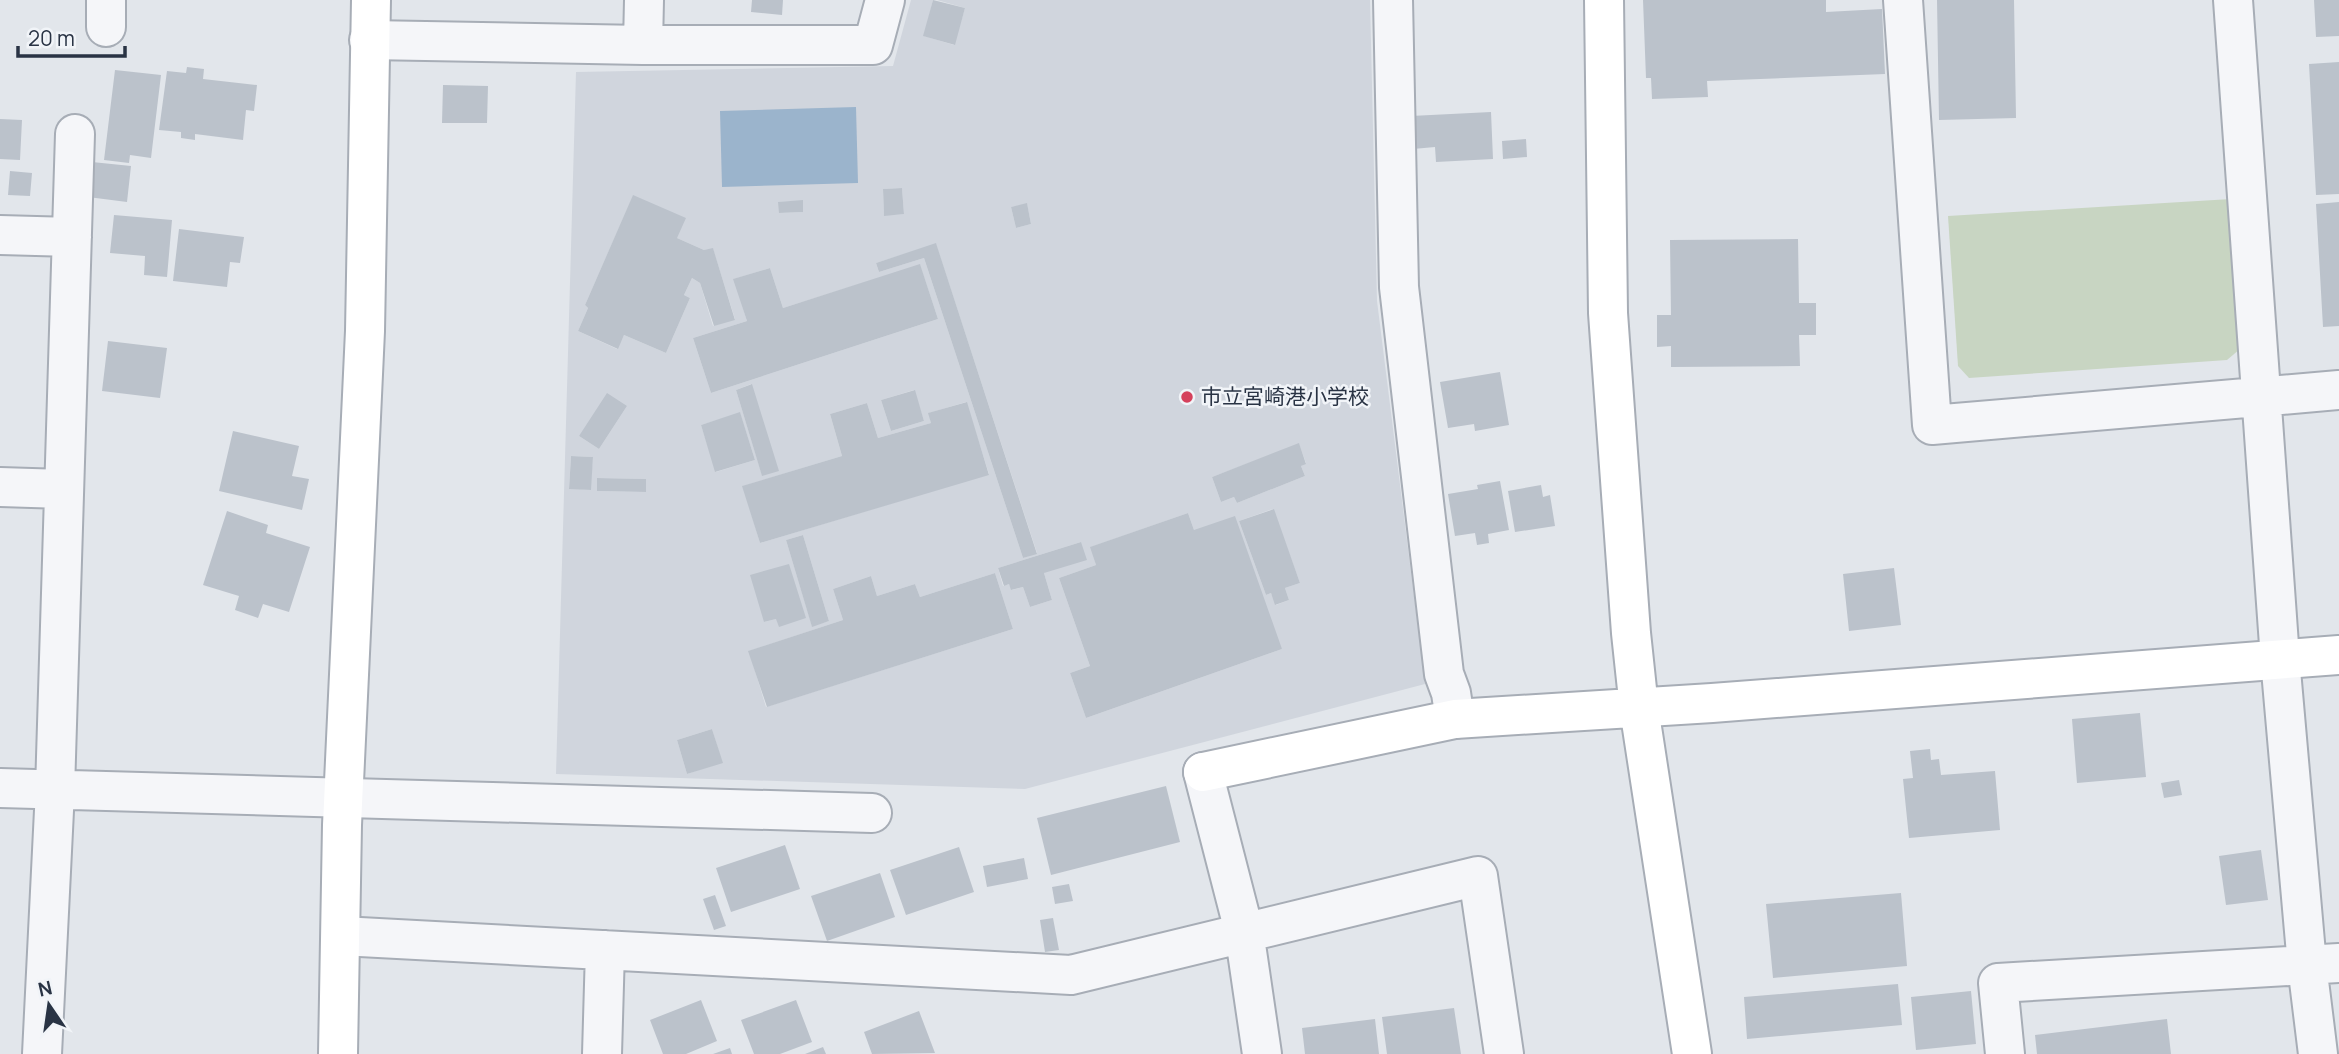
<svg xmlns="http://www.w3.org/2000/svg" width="2339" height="1054" font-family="Manrope,'Noto Sans JP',sans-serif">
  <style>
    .built { fill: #d0d5dd; fill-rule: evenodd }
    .green { fill: #c8d5c2 }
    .water { fill: #9bb4cc }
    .building { fill: #bbc2cb }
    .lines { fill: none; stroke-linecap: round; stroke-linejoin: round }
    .street-casing { stroke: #a7adb6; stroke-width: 42 }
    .secondary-casing { stroke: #a7adb6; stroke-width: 42 }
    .street { stroke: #f5f6f9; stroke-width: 38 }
    .secondary { stroke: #fff; stroke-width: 38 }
    .poi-dot { fill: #d5415c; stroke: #f1f4f8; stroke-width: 2.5 }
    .labels { text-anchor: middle; stroke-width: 5; stroke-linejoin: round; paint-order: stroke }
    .poi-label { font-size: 21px; fill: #293344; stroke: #f1f4f8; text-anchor: start }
  </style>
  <rect width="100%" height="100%" fill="#e2e6eb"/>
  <path class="built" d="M911,0H933L924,36L954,45L965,8L937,0H1370L1377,301L1425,684L1025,789L556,774L576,72L893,66ZM902,188L904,214L884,215L883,189ZM633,196L677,238L704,250L713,249L735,319L713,326L700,283L692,278L684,295L690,298L666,353L624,335L617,349L578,331L588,308L585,305ZM803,201V212L779,213V202ZM1027,204L1031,224L1016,228L1011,207ZM936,244L1037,553L1023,558L924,258L879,272L876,263ZM920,265L938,319L711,393L693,338L747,321L734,279L770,268L783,308ZM751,384L762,475L736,390ZM914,390L924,421L891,431L881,400ZM966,402L989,474L760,543L743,486L842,456L830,414L867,403L878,438L931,423L929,413ZM627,406L599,449L579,436ZM740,413L755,460L716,472L701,425ZM1299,444L1306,463L1301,466L1305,476L1237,503L1234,497L1221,502L1212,477ZM571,456L593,457L590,490L569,488ZM598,478L646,479V492L597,491ZM1273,509L1300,583L1285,588L1289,600L1276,605L1271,593L1266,595L1239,521ZM1188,513L1194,530L1282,649L1086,718L1070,673L1090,666L1059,578L1096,565L1091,547ZM803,535L829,621L812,626L786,540ZM1081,542L1044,573L1052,600L1030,607L1023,587L1012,590L1009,584L1003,586L998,568ZM789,564L776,619L764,622ZM995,573L1013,629L766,707L749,651L843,620L833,589L871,576L877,596L915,584L920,597ZM712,729L722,762L687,774L677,740Z"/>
  <path class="green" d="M2231,199L2240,349L2227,360L1969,378L1958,366L1948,216Z"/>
  <path class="water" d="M856,107L858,183L722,187L720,111Z"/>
  <path class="building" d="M752,0H783L782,15L751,12Z
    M933,0L965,8L955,45L923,36Z
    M1643,0H1826V12L1882,9L1885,74L1707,81L1708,97L1652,99L1651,78H1646Z
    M1937,0H2014L2016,118L1939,120Z
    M2314,0H2339V36L2316,37Z
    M2339,62V194L2316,195L2309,64Z
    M187,67L204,69L203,79L257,85L254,111L246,110L243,140L195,134V140L181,138V132L159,130L167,71L186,73Z
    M115,70L161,75L151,158L130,155L129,163L104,160Z
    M443,85L488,86L487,123H442Z
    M1491,112L1493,159L1436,162L1435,147L1413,149L1411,116Z
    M0,119L22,120L20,160L0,159Z
    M1526,139L1527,157L1503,159L1502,141Z
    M92,162L131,166L127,202L88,197Z
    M10,171L32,173L30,196L8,195Z
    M902,188L904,214L884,216L883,189Z
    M633,195L686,218L677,238L704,250L713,248L735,320L714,326L700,283L692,278L684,295L690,298L666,353L624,335L618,349L578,331L588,308L585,305Z
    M803,200V212L779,213L778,202Z
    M2339,202V326L2323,327L2316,204Z
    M1027,203L1031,224L1016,228L1011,207Z
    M114,215L172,220L167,277L144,275L145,256L110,253Z
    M179,229L244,237L240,263L230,262L227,287L173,281Z
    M1798,239L1799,303H1816V335H1799L1800,366L1671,367V346L1657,347V315H1671L1670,240Z
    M936,243L1037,554L1023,558L924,258L879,272L876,263Z
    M920,264L938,319L711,393L693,338L747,321L733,279L770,268L783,308Z
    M108,341L167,348L160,398L102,391Z
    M1500,372L1509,425L1475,431L1474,424L1448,428L1440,382Z
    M752,384L779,471L762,476L736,390Z
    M915,390L924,421L891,431L881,400Z
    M607,393L627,406L599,449L579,436Z
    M967,402L989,475L760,543L742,486L842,456L830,414L867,403L878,438L931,423L928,413Z
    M740,412L755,460L715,472L701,425Z
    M233,431L299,446L292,476L309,479L302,510L219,491Z
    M1299,443L1306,464L1301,466L1305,476L1237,503L1234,497L1221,502L1212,477Z
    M571,456L593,457L591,490L569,489Z
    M597,478L646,479V492L597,491Z
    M1500,481L1509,530L1488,534L1489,543L1477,545L1475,533L1455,536L1448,494L1478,489L1477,485Z
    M1541,485L1543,497L1550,495L1555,526L1515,532L1508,491Z
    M1274,509L1300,583L1285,588L1289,600L1275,605L1271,593L1266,595L1239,521Z
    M227,511L268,525L266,533L310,547L289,612L263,604L258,618L235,610L239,596L203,585Z
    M1188,513L1194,530L1235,516L1282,649L1086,718L1070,673L1090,666L1059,578L1096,565L1090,547Z
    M803,535L829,621L812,627L786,540Z
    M1081,542L1087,560L1044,573L1052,600L1030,607L1023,587L1011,590L1009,584L1004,586L998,568Z
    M789,564L806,618L779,627L776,619L764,622L750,575Z
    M1894,568L1901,625L1849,631L1843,574Z
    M995,573L1013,629L767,707L748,651L843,620L833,589L871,576L877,596L915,584L920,597Z
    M2140,713L2146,777L2077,783L2072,719Z
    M712,729L723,763L687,774L677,740Z
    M1930,749L1931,760L1939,759L1941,775L1995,771L2000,830L1909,838L1903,779L1913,778L1910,751Z
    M2179,780L2182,795L2164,798L2161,783Z
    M1166,786L1180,842L1051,875L1037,818Z
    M785,845L800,889L731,912L716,868Z
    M959,847L974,892L906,915L890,870Z
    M2261,850L2268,900L2226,905L2219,856Z
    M1024,858L1028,879L987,887L983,866Z
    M880,873L895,917L827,941L811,896Z
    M1069,884L1073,901L1055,904L1052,887Z
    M1901,893L1907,966L1773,978L1766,904Z
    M715,895L726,926L714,930L703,899Z
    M1053,918L1059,950L1045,952L1040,920Z
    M1898,984L1902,1025L1747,1039L1744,997Z
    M1971,991L1976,1044L1916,1050L1911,997Z
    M701,1000L717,1041L686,1054H663L650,1020Z
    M796,1000L812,1042L780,1054H754L741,1020Z
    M1454,1008L1461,1054H1387L1382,1017Z
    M919,1011L935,1053L872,1054L864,1032Z
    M1375,1019L1379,1054H1305L1302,1028Z
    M2167,1019L2171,1054H2037L2035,1035Z
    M823,1047L826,1054H805Z
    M730,1048L732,1054H713Z"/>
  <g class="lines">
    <g class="street-casing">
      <path id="street" d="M1393,0L1399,287L1444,674L1451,693L1455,719
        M1903,0L1932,425L2339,390
        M2233,0L2280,659L2307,965L2318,1054
        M106,27V0
        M369,40L643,45H873L885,0
        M643,45L644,0
        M0,235L72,237
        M0,487L63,489
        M1203,772L1244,931L1262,1054
        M0,788L872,813
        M341,936L1071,975L1478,876L1504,1054
        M42,1054L55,790L75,134
        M602,1054L605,950
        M2005,1054L1998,983L2339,963"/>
    </g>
    <g class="secondary-casing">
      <path id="secondary" d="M1604,0L1608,313L1631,633L1639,708L1692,1054
        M1203,772L1455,719L1712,703L2339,655
        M338,1054L342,825L365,331L371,0"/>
    </g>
    <use href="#street" class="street"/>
    <use href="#secondary" class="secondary"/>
  </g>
  <circle class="poi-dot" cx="1187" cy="397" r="7"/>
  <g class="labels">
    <g class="poi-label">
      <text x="1201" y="404">市立宮崎港小学校</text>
    </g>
  </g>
  <g transform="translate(49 1005) rotate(347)" stroke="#f1f4f8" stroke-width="5" paint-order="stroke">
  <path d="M0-5L12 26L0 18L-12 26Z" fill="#293344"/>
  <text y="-10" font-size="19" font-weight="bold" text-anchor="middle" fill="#293344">N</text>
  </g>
  <path d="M18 46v10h107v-10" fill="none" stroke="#293344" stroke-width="3.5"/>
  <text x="28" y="46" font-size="21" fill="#293344" stroke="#f1f4f8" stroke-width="5" paint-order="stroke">20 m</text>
</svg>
